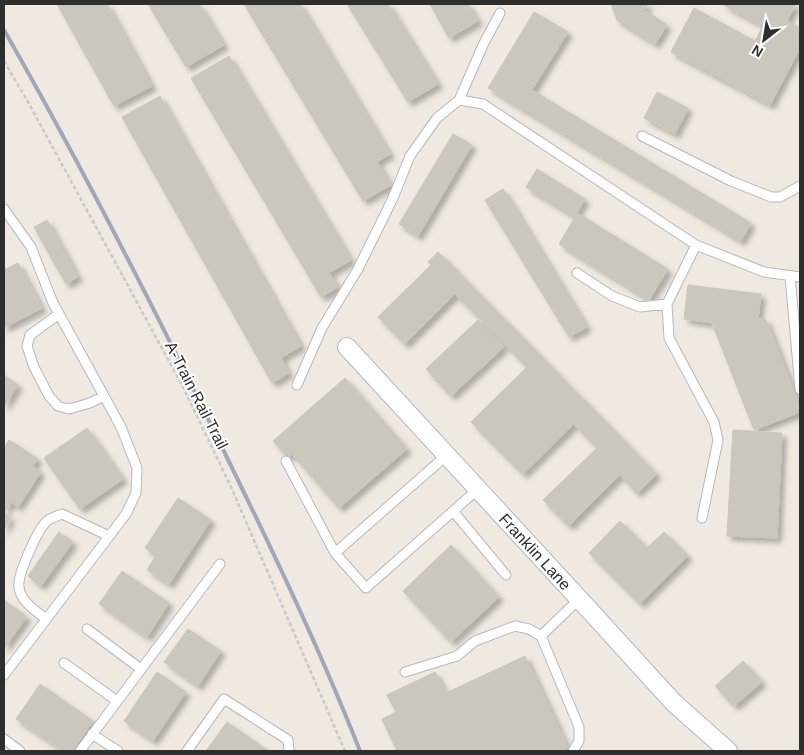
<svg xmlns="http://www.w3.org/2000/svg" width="804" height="755" font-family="Helvetica,sans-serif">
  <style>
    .building { fill: #cbc7bf; stroke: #cbc5ba; filter: url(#shadow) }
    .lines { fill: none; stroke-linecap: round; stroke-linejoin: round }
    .lane-casing { stroke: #b4b7c1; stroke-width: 11 }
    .street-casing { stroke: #b4b7c1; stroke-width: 20 }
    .path { stroke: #c9c9c9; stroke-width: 2.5; stroke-dasharray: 4 2.5; stroke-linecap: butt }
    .lane { stroke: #fff; stroke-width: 9 }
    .street { stroke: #fff; stroke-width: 18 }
    .rail { stroke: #a3a6b8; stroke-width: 4 }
    .labels { text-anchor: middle; stroke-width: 4; stroke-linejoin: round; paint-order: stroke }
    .street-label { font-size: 16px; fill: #2e2e2e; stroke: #fff }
  </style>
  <defs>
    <filter id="shadow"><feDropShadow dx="4.5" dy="4.5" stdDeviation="2.5" flood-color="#0004"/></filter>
  </defs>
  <rect width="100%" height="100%" fill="#efe9e1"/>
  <path class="building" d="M57,4H107L152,86L114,106Z
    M148,4H199L224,45L186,67Z
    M244,4H300L390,154L377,162L391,185L363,201Z
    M347,4H388L438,84L408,102Z
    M430,4H468L478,21L449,38Z
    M611,4H649L644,10L667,25L655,44L617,20Z
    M722,4H796L787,21L800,28V48L770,105L671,52L694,8L755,41L763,26Z
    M534,12L568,32L532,90L751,223L741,241L488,88Z
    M229,56L351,260L329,273L338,287L321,297L191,78Z
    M657,92L688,108L675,134L644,118Z
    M160,96L301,346L281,358L289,373L272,383L122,117Z
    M453,134L472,145L418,236L399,224Z
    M537,169L585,199L577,213L668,269L649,300L559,244L575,217L526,187Z
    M503,189L587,327L569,337L485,200Z
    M47,220L78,277L66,284L34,227Z
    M438,252L657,474L637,493L620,475L569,526L543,500L597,448L574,424L523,474L471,422L527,367L455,294L405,344L378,317L431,265L428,262Z
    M18,263L42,308L4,328V270Z
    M688,285L761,294L758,319L766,320L800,407V412L754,430L712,323L684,319Z
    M478,320L504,347L451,396L426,369Z
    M4,375L18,385L4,407Z
    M345,378L407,449L339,508L292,454L288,457L273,441Z
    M87,428L123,479L80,509L44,458Z
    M733,430L782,433L777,538L727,536Z
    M9,440L38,459L33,466L41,472L18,507L11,502L4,513V448Z
    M178,498L211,520L169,584L147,570L156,555L145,548Z
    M4,513L11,518L4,530Z
    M620,521L647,548L664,532L688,556L640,604L589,553Z
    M59,532L73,542L41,586L28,576Z
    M451,545L499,597L451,642L403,591Z
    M122,571L169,603L147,637L99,604Z
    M4,600L27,617L4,648Z
    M188,629L221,651L198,686L164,662Z
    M525,656L568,748L560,751H397L382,719L396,712L387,695L435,672L446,693Z
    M743,661L762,682L734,706L715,686Z
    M157,672L186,692L153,741L124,721Z
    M40,684L93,721L72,751H64L16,719Z
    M227,722L268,751H206Z"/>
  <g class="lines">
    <g class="lane-casing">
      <path id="lane" d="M459,100L483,45L500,13
        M642,136L731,181L771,197H780L800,186
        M4,209L31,247L53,303L121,427L137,468L136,493L126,514L4,675
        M696,245L667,304L669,338L714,422L718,440L702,518
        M577,273L612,296L640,307L667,304
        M790,276L800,389
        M59,314L30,335L27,346L34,367L49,396L58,406L69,409L90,403L104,396
        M297,385L322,328L358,269L393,198L410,156L437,118L459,100L483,104L696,245L764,272L800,277
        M286,461L335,553L447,455
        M453,511L506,575
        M335,553L366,588L478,489
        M46,619C36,611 20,601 19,587C17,575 37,532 45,523C49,518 57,516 62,514L109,536
        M87,629L141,669
        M64,663L117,701
        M405,672L457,656L475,641L515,626L529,629L541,636
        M92,734L118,751
        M4,739L20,751
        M80,751L220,564
        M187,751L224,699L288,740L289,751
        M573,751L579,741V727L541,636L579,599"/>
    </g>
    <g class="street-casing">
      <g id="street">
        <path id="s1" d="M347,347L593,614L673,702L728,751"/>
      </g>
    </g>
    <path class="path" d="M4,61L28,102L182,385L231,487L345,751"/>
    <use href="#lane" class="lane"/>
    <use href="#street" class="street"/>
    <path class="rail" d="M4,30C79,161 148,296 214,431C266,537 317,642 360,751"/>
  </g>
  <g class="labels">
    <g class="street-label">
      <text transform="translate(197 395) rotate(63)" y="6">A-Train Rail Trail</text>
      <text dy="6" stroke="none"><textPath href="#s1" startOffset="278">Franklin Lane</textPath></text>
    </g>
  </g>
  <rect width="804" height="755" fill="none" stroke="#2e2e2e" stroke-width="10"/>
  <g transform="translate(764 40) rotate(211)" stroke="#ffffff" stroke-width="4" paint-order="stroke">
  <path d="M0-4L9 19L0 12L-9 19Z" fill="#2e2e2e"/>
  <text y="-8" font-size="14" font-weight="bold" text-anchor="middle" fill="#2e2e2e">N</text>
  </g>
</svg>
